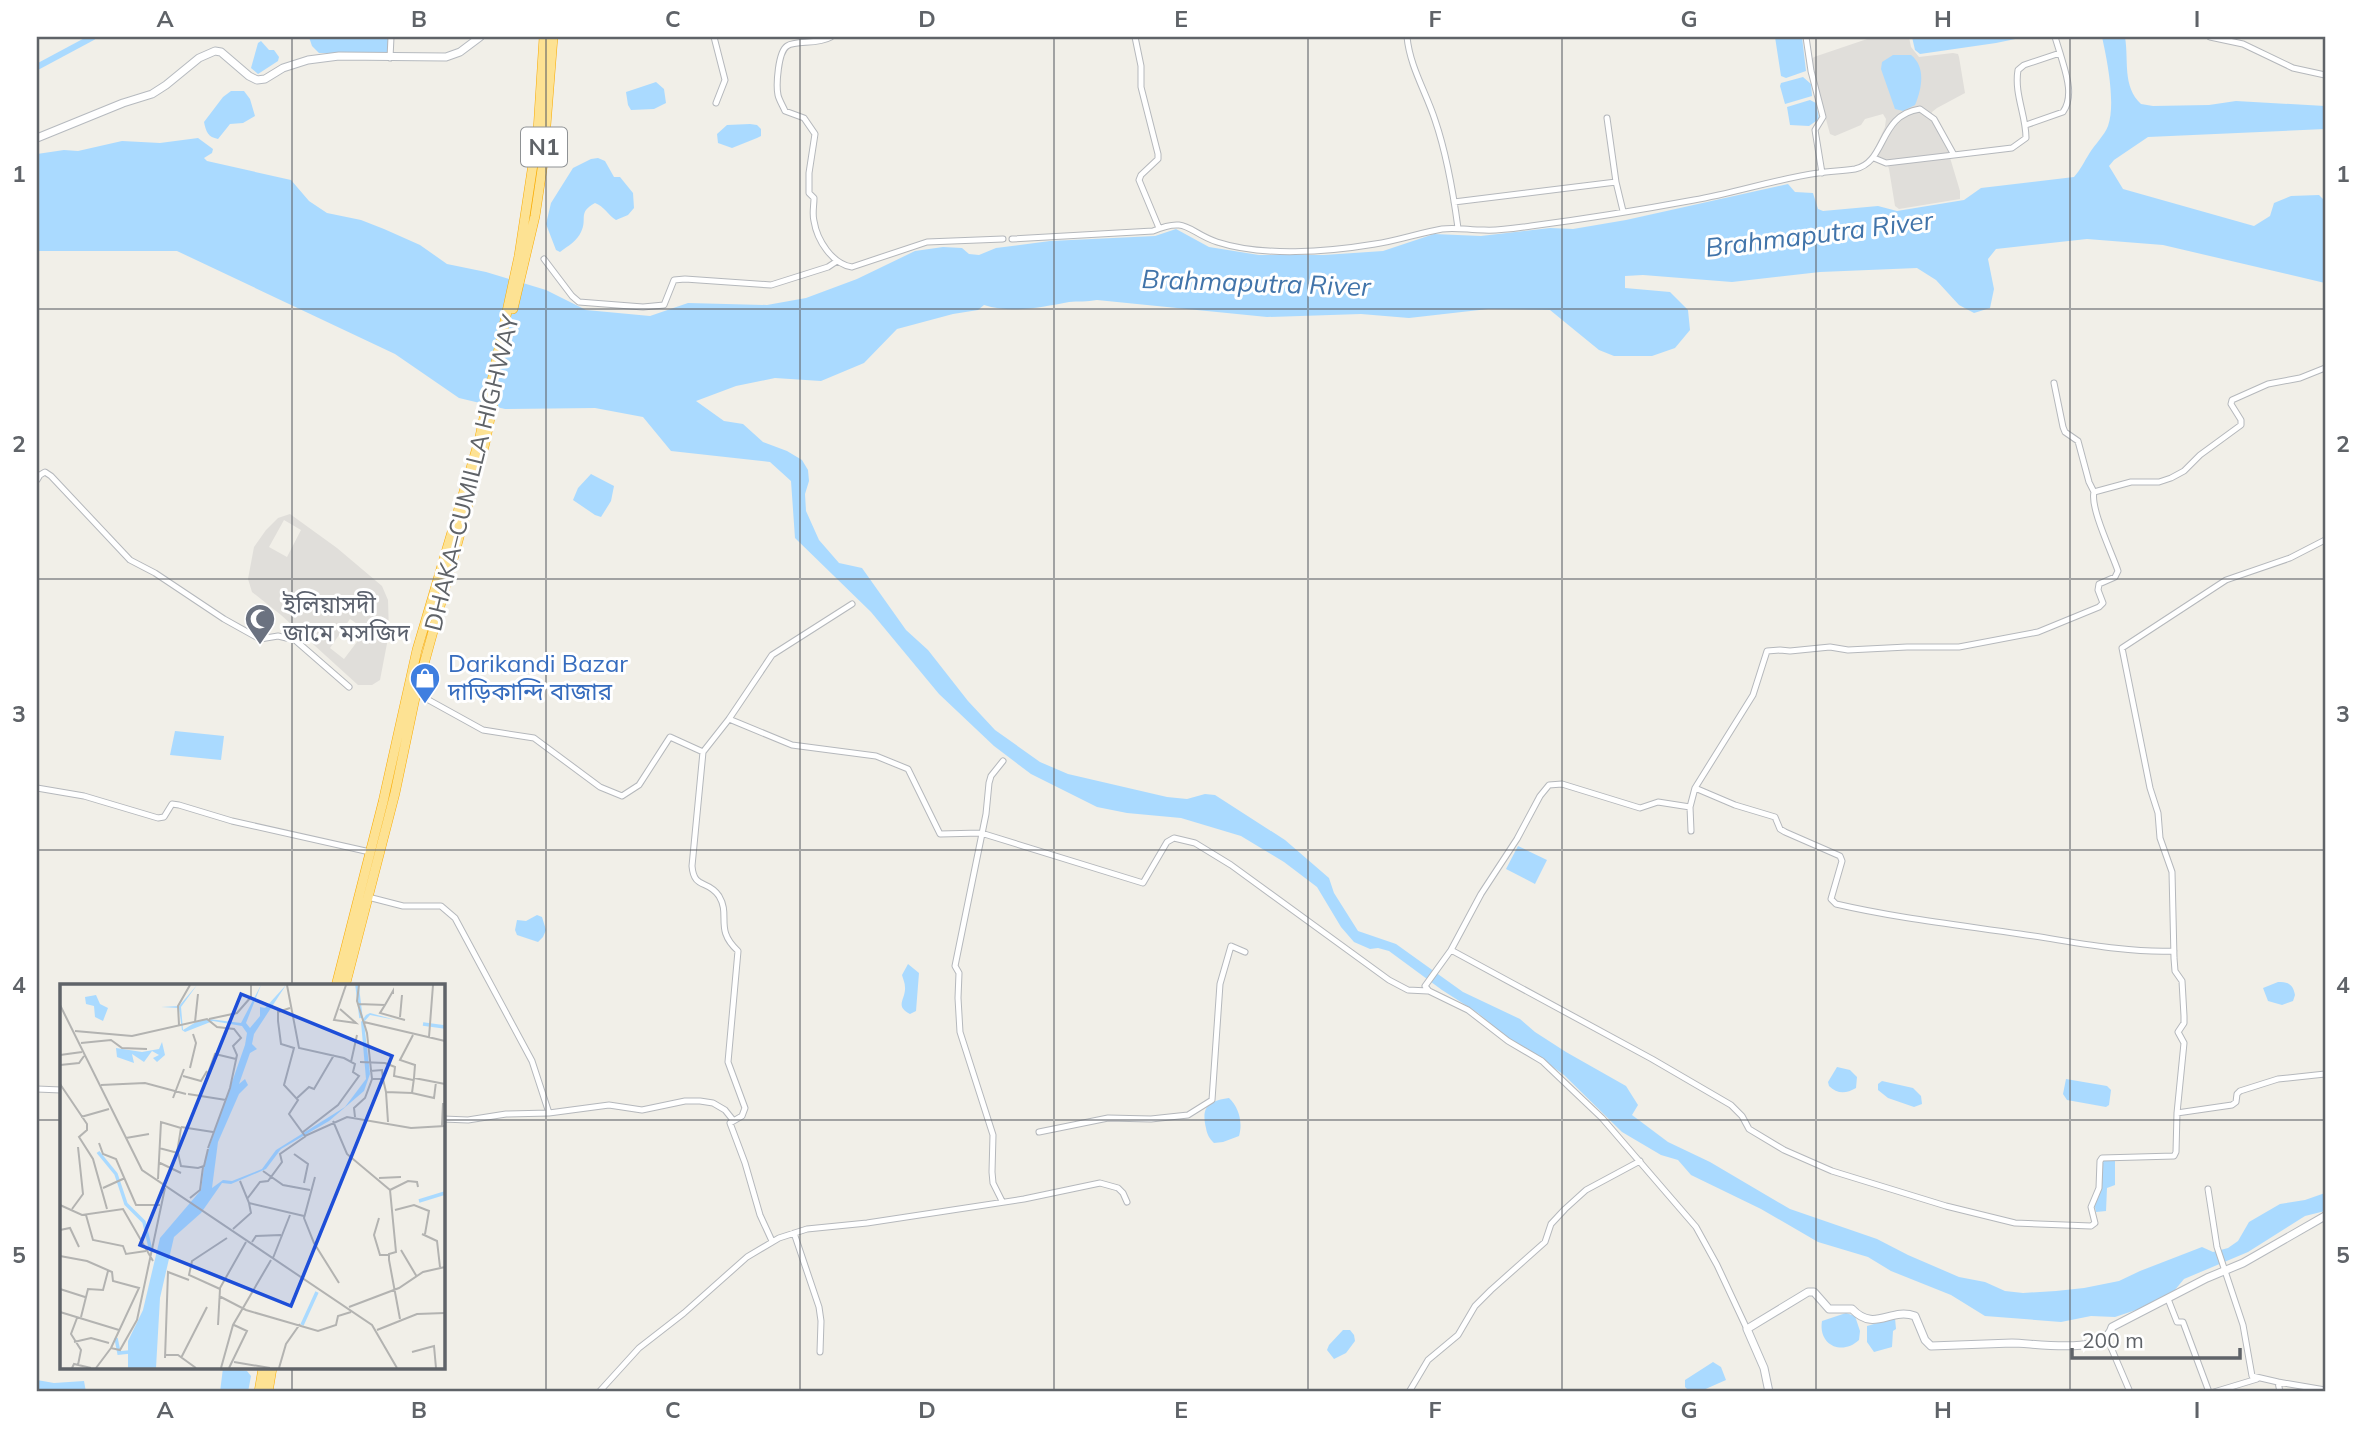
<svg xmlns="http://www.w3.org/2000/svg" width="2362" height="1429" font-family="Mulish,'Noto Sans Bengali',sans-serif">
  <style>
    .industrial { fill: #e0deda; fill-rule: evenodd }
    .water { fill: #aadaff }
    .lines { fill: none; stroke-linecap: round; stroke-linejoin: round }
    .canal { stroke: #aadaff; stroke-width: 6 }
    .street-casing { stroke: #b5b8bc; stroke-width: 7 }
    .secondary-casing { stroke: #b6babf; stroke-width: 9 }
    .highway-casing { stroke: #f9ab00; stroke-width: 10 }
    .street { stroke: #fff; stroke-width: 5 }
    .secondary { stroke: #fff; stroke-width: 7 }
    .highway { stroke: #fde293; stroke-width: 9 }
    .grid { fill: none; stroke: #5f6368; stroke-width: 2; stroke-opacity: 0.55 }
    .labels { text-anchor: middle; stroke-width: 6; stroke-linejoin: round; paint-order: stroke }
    .shield { fill: #fff; stroke: #8f9295; stroke-width: 2 }
    .shield-label { font-size: 23px; font-weight: bold; fill: #5f6368 }
    .street-label { font-size: 24px; fill: #5f6368; stroke: #fff }
    .worship-label { font-size: 24px; fill: #5b616d; stroke: #fff; text-anchor: start }
    .shop-label { font-size: 24px; fill: #366cbe; stroke: #fff; text-anchor: start }
    .water-label { font-size: 26px; font-style: italic; fill: #4174aa; stroke: #fff }
    .inset-river { fill: none; stroke: #aadaff; stroke-width: 3.5 }
    .inset-road { fill: none; stroke: #b3b3b1; stroke-width: 2 }
    .view { fill: #1d4ed8; fill-opacity: 0.15; stroke: #1d4ed8; stroke-width: 3.5 }
    .inset-edge { fill: none; stroke: #5f6368; stroke-width: 3.5 }
    .neatline { fill: none; stroke: #5f6368; stroke-width: 2.5 }
    .grid-label { font-size: 23px; text-anchor: middle; font-weight: bold; fill: #5f6368 }
  </style>
  <rect width="100%" height="100%" fill="#f1efe8"/>
  <path class="industrial" d="M1873,37H1909L1911,47L1919,57L1953,53L1958,54L1959,57L1965,93L1937,108L1932,112L1930,118L1948,151L1960,191V199L1899,209L1895,206L1889,169L1888,166L1877,162L1874,150L1885,127L1886,119L1883,114L1865,119L1861,125L1835,136L1830,134L1810,61L1814,57Z
    M290,514L337,548L382,586L388,600L389,633L380,680L372,685H358L281,615L252,592L248,579L254,547L266,530L278,518ZM284,520L301,530L287,557L269,547ZM350,619L366,630L344,659L330,648Z"/>
  <path class="water" d="M309,37H388V51L386,53H319L312,46Z
    M1775,37H1802L1806,71L1786,78L1781,76Z
    M1912,37H2025L1996,43L1920,54L1915,50Z
    M2102,37H2125C2129,61 2122,86 2141,104L2153,106L2209,105L2236,101L2325,106V129L2148,137L2114,160L2109,166L2123,189L2254,226L2270,216L2274,203L2291,196L2319,195L2325,201V283L2163,245L2087,239L1996,249L1988,259L1994,289L1990,308L1974,313L1959,305L1936,280L1917,268L1820,272L1732,282L1643,275L1625,276V288L1670,292L1688,310L1690,330L1675,348L1652,356H1614L1599,350L1550,310L1488,309L1409,318L1361,314L1267,317L1097,300C1087,302 1078,301 1069,302C1042,307 1011,314 984,305L978,310L953,314L897,329L864,363L821,381L775,378L736,386L696,401L724,421L743,424L763,442L787,451L802,460L808,470L809,481L805,494L806,511L819,540L839,563L862,568L906,630L928,650L968,701L995,730L1040,762L1068,774L1167,797L1187,799L1205,794L1215,795L1285,840L1329,878L1334,893L1358,931L1396,944L1463,992L1520,1019L1535,1032L1566,1052L1626,1086L1638,1105L1632,1115L1668,1142L1710,1162L1790,1209L1877,1239L1908,1255L1959,1277L1985,1282L2005,1291L2023,1293L2056,1291L2084,1288L2119,1281L2140,1271L2202,1247L2213,1252L2228,1248L2238,1241L2249,1222L2280,1204L2305,1200L2325,1193V1211L2305,1216L2248,1252L2184,1279L2174,1291L2142,1308L2115,1317L2091,1316L2061,1322L1985,1316L1951,1295L1891,1271L1868,1257L1818,1242L1761,1209L1691,1175L1678,1160L1661,1155L1622,1132L1564,1075L1528,1049L1510,1040L1478,1013L1442,990L1389,951L1378,948L1370,949L1354,942L1341,927L1317,887L1284,862L1241,836L1181,818L1127,813L1097,807L1031,774L994,746L939,694L871,612L795,538L791,481L770,462L671,451L643,417L595,408L505,409L459,398L395,354L177,251H37V154L64,150L78,151L122,141L160,143L198,138L213,149L212,153L204,158L207,161L291,180L309,201L327,213L361,220L384,229L420,245L447,264L486,272L546,290L586,310L650,316L688,303L767,305L806,298L857,279L915,251L943,247L962,248L969,254L979,255L996,248L1050,241L1155,236L1176,229L1209,247L1259,255H1324L1383,251L1434,234L1481,236L1550,228L1573,229L1626,220L1788,184L1795,192L1813,193L1818,209L1823,211L1878,206L1897,211L1964,200L1981,188L2074,177C2081,169 2084,162 2089,154C2095,144 2104,136 2108,126C2116,104 2107,59 2102,37Z
    M261,41L269,50H274L279,57L278,61L258,74L251,68L258,43Z
    M1893,55H1911C1926,67 1922,88 1915,105L1903,111L1895,109L1881,69L1882,62Z
    M1803,77L1811,84L1812,96L1785,104L1780,86L1781,83Z
    M656,82L664,89L666,103L654,109L631,110L628,105L626,92Z
    M231,91H244L250,99L255,116L243,123L230,124L218,139C208,137 206,132 204,122L223,97Z
    M1810,100L1816,103L1819,119L1809,126L1790,125L1787,107Z
    M750,124L757,125L761,129V136L757,138L732,148L718,143L717,134L727,125Z
    M598,158L605,161L614,177H620L633,193L634,208L628,215L616,220C608,215 604,206 595,203C577,213 588,218 581,232C577,241 568,246 560,252L556,250L546,224L551,203L573,168L591,159Z
    M591,474L614,486L611,501L601,517L595,515L573,500L578,488Z
    M175,731L224,736L221,760L170,755Z
    M1518,846L1547,860L1535,884L1506,869Z
    M537,915L542,917L546,930L543,937L538,942L517,935L515,930L517,920L526,921Z
    M908,964L919,973L916,1011L910,1014C894,1006 906,999 905,987C905,983 903,979 902,975Z
    M2278,982C2288,982 2293,984 2295,995L2293,1001L2282,1005L2268,1001L2263,988Z
    M1837,1067L1850,1070L1857,1077L1856,1088C1846,1094 1837,1094 1829,1086L1828,1082Z
    M2066,1079L2107,1086L2111,1090L2109,1105L2106,1107L2067,1100L2063,1094Z
    M1882,1081L1913,1088L1921,1096L1922,1104L1914,1107L1888,1098L1878,1090V1084Z
    M1229,1098C1239,1107 1243,1123 1239,1136L1223,1142L1214,1143C1209,1138 1207,1134 1206,1128C1201,1107 1208,1101 1229,1098Z
    M2103,1161H2115V1185L2107,1188L2106,1211L2096,1212L2094,1203Z
    M1846,1313L1855,1316L1860,1331L1859,1340C1842,1356 1818,1345 1822,1321Z
    M1895,1318L1896,1329L1893,1331L1892,1347L1874,1352L1867,1342V1326Z
    M1343,1330H1350L1354,1335L1355,1341L1346,1353L1334,1359L1327,1350L1329,1345Z
    M1713,1362L1721,1367L1726,1380L1701,1391L1690,1392L1685,1387V1380Z
    M223,1368L247,1371L251,1376L248,1392H220Z
    M37,1380L54,1383L84,1381L86,1392H37Z"/>
  <g class="lines">
    <path class="canal" d="M37,67L93,37"/>
    <g class="street-casing">
      <path id="street" d="M714,37L725,80L716,103
        M831,37C817,45 796,40 787,46C778,52 776,85 778,95C779,100 783,106 785,111L804,118L815,134L809,173V193L814,198C814,206 812,214 814,221C817,240 832,264 852,267L927,242L1003,239
        M1135,37L1141,66V87L1158,154V159L1141,175L1139,180L1159,228
        M1407,37C1410,67 1426,92 1435,120C1447,155 1453,191 1458,228
        M1806,37L1811,71L1823,117L1815,130L1822,173
        M2210,37L2243,44L2293,68L2325,75
        M390,58L391,37
        M1607,118L1616,182L1623,211
        M2026,125L2063,112C2075,95 2065,71 2060,53
        M1874,158L1886,163L1954,155
        M1454,202L1616,182
        M1012,239L1153,231C1188,216 1187,232 1217,242C1263,257 1327,252 1375,244C1397,241 1419,233 1442,229C1456,227 1469,230 1484,230C1499,231 1516,228 1531,226C1585,219 1640,210 1694,200C1735,193 1776,179 1818,173C1830,171 1842,171 1855,169C1887,162 1878,115 1920,109L1934,119L1954,155L2012,148L2026,138C2026,115 2014,94 2018,70L2024,65L2060,53L2055,37
        M544,259L572,296L579,302L643,307L664,305L674,280L685,279L771,285L828,267L837,261
        M2054,383L2063,427L2065,432L2078,441L2089,482L2094,492
        M37,480L40,475L45,472L51,476L130,560L155,573L224,619L260,639L278,636L295,640L349,687
        M416,693L483,730L534,738L600,787L622,796L639,785L670,737L703,752
        M729,719L792,745L876,756L908,769L940,834L981,833L1143,883L1167,842L1174,838L1195,843L1231,865L1389,980L1408,990L1428,991
        M37,788L84,796L158,818L164,817L172,804L179,805L232,821L370,852
        M1695,788L1735,805L1775,817L1780,829L1785,832L1840,856L1842,861L1831,899L1836,904C1896,918 1959,925 2020,934C2070,941 2123,953 2174,951
        M1690,807L1691,831
        M368,897L403,906H441L455,918L532,1061L549,1113
        M1451,950L1652,1059L1731,1105L1742,1116L1749,1129L1784,1150L1832,1171L1946,1206L2015,1223L2091,1226L2095,1223L2091,1207L2099,1188L2100,1161L2102,1158L2174,1156L2176,1152L2177,1113L2184,1043L2178,1032L2184,1023V1016L2182,981L2175,971L2174,958L2172,872L2160,838L2158,813L2150,788L2122,648L2226,580L2290,558L2325,540
        M37,1089L61,1090
        M2177,1113L2232,1105L2236,1102L2237,1094L2240,1091L2278,1079L2325,1074
        M443,1119L468,1120L506,1114L549,1113L609,1105L642,1110L685,1101H700L713,1103L725,1110L733,1120
        M1039,1132L1108,1118L1151,1119L1188,1115L1212,1100L1220,984L1231,946L1245,952
        M2208,1189L2217,1247L2243,1325L2252,1376L2278,1382L2280,1392
        M1002,1201L993,1183L992,1172L993,1135L960,1032L958,998L959,973L955,966L986,814L989,783L991,776L1003,761
        M794,1233L819,1307L821,1321L820,1352
        M772,1241L760,1215L745,1163L730,1123L742,1116L745,1108L728,1062L738,951C714,929 731,916 719,896C708,879 694,890 692,866L703,752L729,719L772,655L852,604
        M2168,1299L2177,1322H2183L2209,1392
        M1747,1329L1717,1265L1696,1227L1602,1118L1542,1061L1508,1041L1468,1010L1429,991L1425,986L1451,950L1481,894L1517,839L1540,796L1549,785L1562,784L1640,808L1658,802L1690,807L1695,788L1753,695L1767,651L1780,650L1790,651L1830,647L1848,650L1907,647H1959L2038,632L2099,607L2103,603L2098,590L2099,584L2115,577L2118,571C2112,553 2090,508 2094,492L2131,482H2159L2171,478L2184,471L2200,455L2241,425V420L2231,404L2232,400L2268,384L2300,378L2325,368
        M2107,1338L2130,1392
        M2278,1382L2325,1390
        M599,1392L639,1348L684,1313L747,1257L779,1238L807,1229L867,1223L1024,1199L1100,1183L1118,1188L1123,1193L1127,1202
        M1409,1392L1428,1360L1458,1335L1475,1306L1491,1290L1545,1242L1551,1224L1565,1209L1586,1190L1640,1161
        M2214,1392L2257,1379"/>
    </g>
    <g class="secondary-casing">
      <path id="secondary" d="M37,138L123,103L152,94L166,85L199,58L215,51L221,52L249,76L257,80L265,79L283,68L308,60L339,56L446,57L460,52L480,37
        M1769,1392L1764,1368L1747,1329L1808,1292H1814L1829,1309H1852C1875,1333 1890,1307 1915,1316L1925,1340L1931,1346C1958,1345 1985,1344 2012,1343C2035,1343 2105,1356 2112,1327L2207,1278L2243,1263L2325,1216"/>
    </g>
    <g class="highway-casing">
      <path id="highway" d="M513,309L535,216L543,163L553,37
        M336,986L383,802L417,650L479,441L519,256L538,131L544,37
        M345,986L395,793L416,693L485,443L494,398
        M259,1392L263,1368
        M268,1392L272,1368"/>
    </g>
    <use href="#street" class="street"/>
    <use href="#secondary" class="secondary"/>
    <use href="#highway" class="highway"/>
  </g>
  <path class="grid" d="M292,37V986M546,37V1392M800,37V1392M1054,37V1392M1308,37V1392M1562,37V1392M1816,37V1392M2070,37V1392M37,309H2325M37,579H2325M37,850H2325M37,1120H61M443,1120H2325M292,1368V1392"/>
  <defs>
    <g id="mosque-pin" transform="scale(1.575)"><path d="M0 17L-7.5 6A9.5 9.5 0 1 1 7.5 6Z" fill="#6b7280" stroke="#fff"/><path d="M3.5-4.9A6 6 0 1 0 3.5 4.9A5 5 0 1 1 3.5-4.9Z" fill="#fff"/></g>
    <g id="shop-pin" transform="scale(1.575)"><path d="M0 17L-7.5 6A9.5 9.5 0 1 1 7.5 6Z" fill="#3f7fe0" stroke="#fff"/><path d="M-5-2.5h2.3a2.7 3.5 0 0 1 5.4 0H5L5.5 6h-11ZM-1.5-2.5h3a1.5 2.3 0 0 0-3 0Z" fill="#fff"/></g>
  </defs>
  <g fill-rule="evenodd">
    <use href="#mosque-pin" x="260" y="619"/>
    <use href="#shop-pin" x="425" y="678"/>
  </g>
  <g class="labels">
    <rect class="shield" x="521" y="127.5" width="46" height="39" rx="5"/>
    <g class="shield-label">
      <text x="544" y="155">N1</text>
    </g>
    <g class="street-label">
      <text transform="translate(472 473) rotate(-76)" y="8">DHAKA–CUMILLA HIGHWAY</text>
    </g>
    <g class="worship-label">
      <text x="283" y="613">ইলিয়াসদী<tspan x="283" dy="28">জামে মসজিদ</tspan></text>
    </g>
    <g class="shop-label">
      <text x="448" y="672">Darikandi Bazar<tspan x="448" dy="28">দাড়িকান্দি বাজার</tspan></text>
    </g>
    <g class="water-label">
      <text transform="translate(1819 234) rotate(-7)" y="9">Brahmaputra River</text>
      <text transform="translate(1256 283) rotate(2)" y="9">Brahmaputra River</text>
    </g>
  </g>
  <g transform="translate(60 984)">
    <rect width="385" height="385" fill="#f1efe8"/>
    <path d="M137,1L121,23L123,46L136,38L149,35L181,39L201,1L186,39L190,44L200,32V23L205,24L226,1L194,50L192,60L197,65L190,69L179,100L185,95L188,101L179,110L158,158L152,204L163,196L172,197L202,185L216,166L285,123L306,95L301,38L306,31L310,29L336,36L310,31L304,38L310,90L304,107L269,137L221,165L206,185L171,200L162,199L141,229L114,253L100,314L96,384H68V357L83,326L100,254L141,206L145,175L185,61L187,49L182,42L153,37L125,48L122,46L119,24L101,23L119,22ZM36,11L40,20L48,24L43,37L35,33L34,22L26,20L25,13ZM102,58L105,71L97,78L93,74L99,71L92,67L84,78L72,70L74,79L57,73L56,64L82,68L99,65Z" fill="#aadaff"/>
    <path class="inset-river" d="M297,1L301,34M363,40L385,43M38,168L56,190L66,220L84,238L91,267M359,217L385,209M242,341L257,308M56,354L59,369L69,368"/>
    <path class="inset-road" d="M227,1L239,64L284,74L295,80L293,88L299,92L278,121L243,148M298,20L325,21L333,7V10M0,21L82,186L312,341L337,384M325,21L320,29L345,36M230,24L218,28V37L221,60L234,64L224,101L238,116L229,130L245,152L287,133L351,144L385,142M280,25L296,39L274,36L286,1M340,33L342,11M149,35L177,29L191,13V1M135,38L138,10M304,38L385,57M119,41L118,22L130,1M15,47L72,52L147,35L157,43L174,45L181,54L173,62L177,71L170,104L148,164M353,51L340,76L355,81L354,94M369,53L373,1M21,59L51,56L62,64L87,65M0,71L22,68M291,78L297,51M300,78L325,79L335,83L334,92L353,96M0,81L19,79L24,72M130,84L136,59L133,50M310,87L322,86L323,95M123,92L141,97L147,87M147,92L155,70L176,75M312,95H323L326,108L352,109L354,94L385,100M0,100L27,140V146L19,153L33,175L47,225M41,101L85,99L126,110M326,108L328,138M352,109L374,114L376,98M128,110L166,116M113,114L124,85M236,115L249,103L254,105L274,71M21,133L49,125M295,133L294,124L305,114L312,95L307,49L297,17L299,1M273,137L287,170L330,206L336,268L329,270V276L340,335M382,142L383,119M121,143L153,148M66,154L89,150M39,159L43,170L56,175L76,221H100M99,164L118,169L121,182L138,184L144,182L148,165M234,170L248,180L244,199M98,178L121,189M203,187L223,201L250,206M255,193L244,234L254,259L279,299M319,194L341,193M98,195L101,138L121,144L117,169M180,197L189,219L244,232M43,204L65,194M330,206L348,197L357,198L358,203M130,214L140,206L143,183M187,215L200,198L208,197L222,178L220,170L246,152M0,221L22,231L63,225L93,277M12,225L23,210L18,163M335,226L354,221L369,227L365,250M26,231L33,256L63,262L66,270L86,267M319,234L314,251L320,271H329M173,245L191,229L189,219M0,246L10,244L19,263M362,250L377,257L380,283M192,258L196,252L221,251M341,266L357,293M0,272L27,277L52,288L53,297L79,304L51,364M213,274L230,231M160,304L186,258M0,305L25,313M159,312L186,326L258,347L276,341L278,332L291,328M289,323L339,304L363,288L385,283M0,328L59,346M21,333L28,305L43,306L48,287M17,334L11,350L21,366L18,381M158,341L160,305L129,291L132,277L167,254M317,346L357,330L385,329M14,358L31,354L49,359M352,368L374,362L376,384M106,371H118L136,384M105,374L108,288L129,296M121,374L147,323M174,378L210,384M12,384L14,380L31,384M36,384L51,364L60,366L77,336L105,204M161,384L173,341L211,276M169,384L187,347L174,341M219,384L226,360L240,340"/>
    <path class="view" d="M181,10L332,72L231,322L80,261Z"/>
    <rect width="385" height="385" class="inset-edge"/>
  </g>
  <rect width="2362" height="1429" fill="none" stroke="#ffffff" stroke-width="77"/>
  <path d="M2072 1348v10h168v-10" fill="none" stroke="#5f6368" stroke-width="3.5"/>
  <text x="2082" y="1348" font-size="21" fill="#5f6368" stroke="#ffffff" stroke-width="5" paint-order="stroke">200 m</text>
  <rect x="38" y="38" width="2286" height="1352" class="neatline"/>
  <g class="grid-label">
    <text x="165" y="27">A</text>
    <text x="419" y="27">B</text>
    <text x="673" y="27">C</text>
    <text x="927" y="27">D</text>
    <text x="1181" y="27">E</text>
    <text x="1435" y="27">F</text>
    <text x="1689" y="27">G</text>
    <text x="1943" y="27">H</text>
    <text x="2197" y="27">I</text>
    <text x="19" y="182">1</text>
    <text x="2343" y="182">1</text>
    <text x="19" y="452">2</text>
    <text x="2343" y="452">2</text>
    <text x="19" y="722">3</text>
    <text x="2343" y="722">3</text>
    <text x="19" y="993">4</text>
    <text x="2343" y="993">4</text>
    <text x="19" y="1263">5</text>
    <text x="2343" y="1263">5</text>
    <text x="165" y="1418">A</text>
    <text x="419" y="1418">B</text>
    <text x="673" y="1418">C</text>
    <text x="927" y="1418">D</text>
    <text x="1181" y="1418">E</text>
    <text x="1435" y="1418">F</text>
    <text x="1689" y="1418">G</text>
    <text x="1943" y="1418">H</text>
    <text x="2197" y="1418">I</text>
  </g>
</svg>
